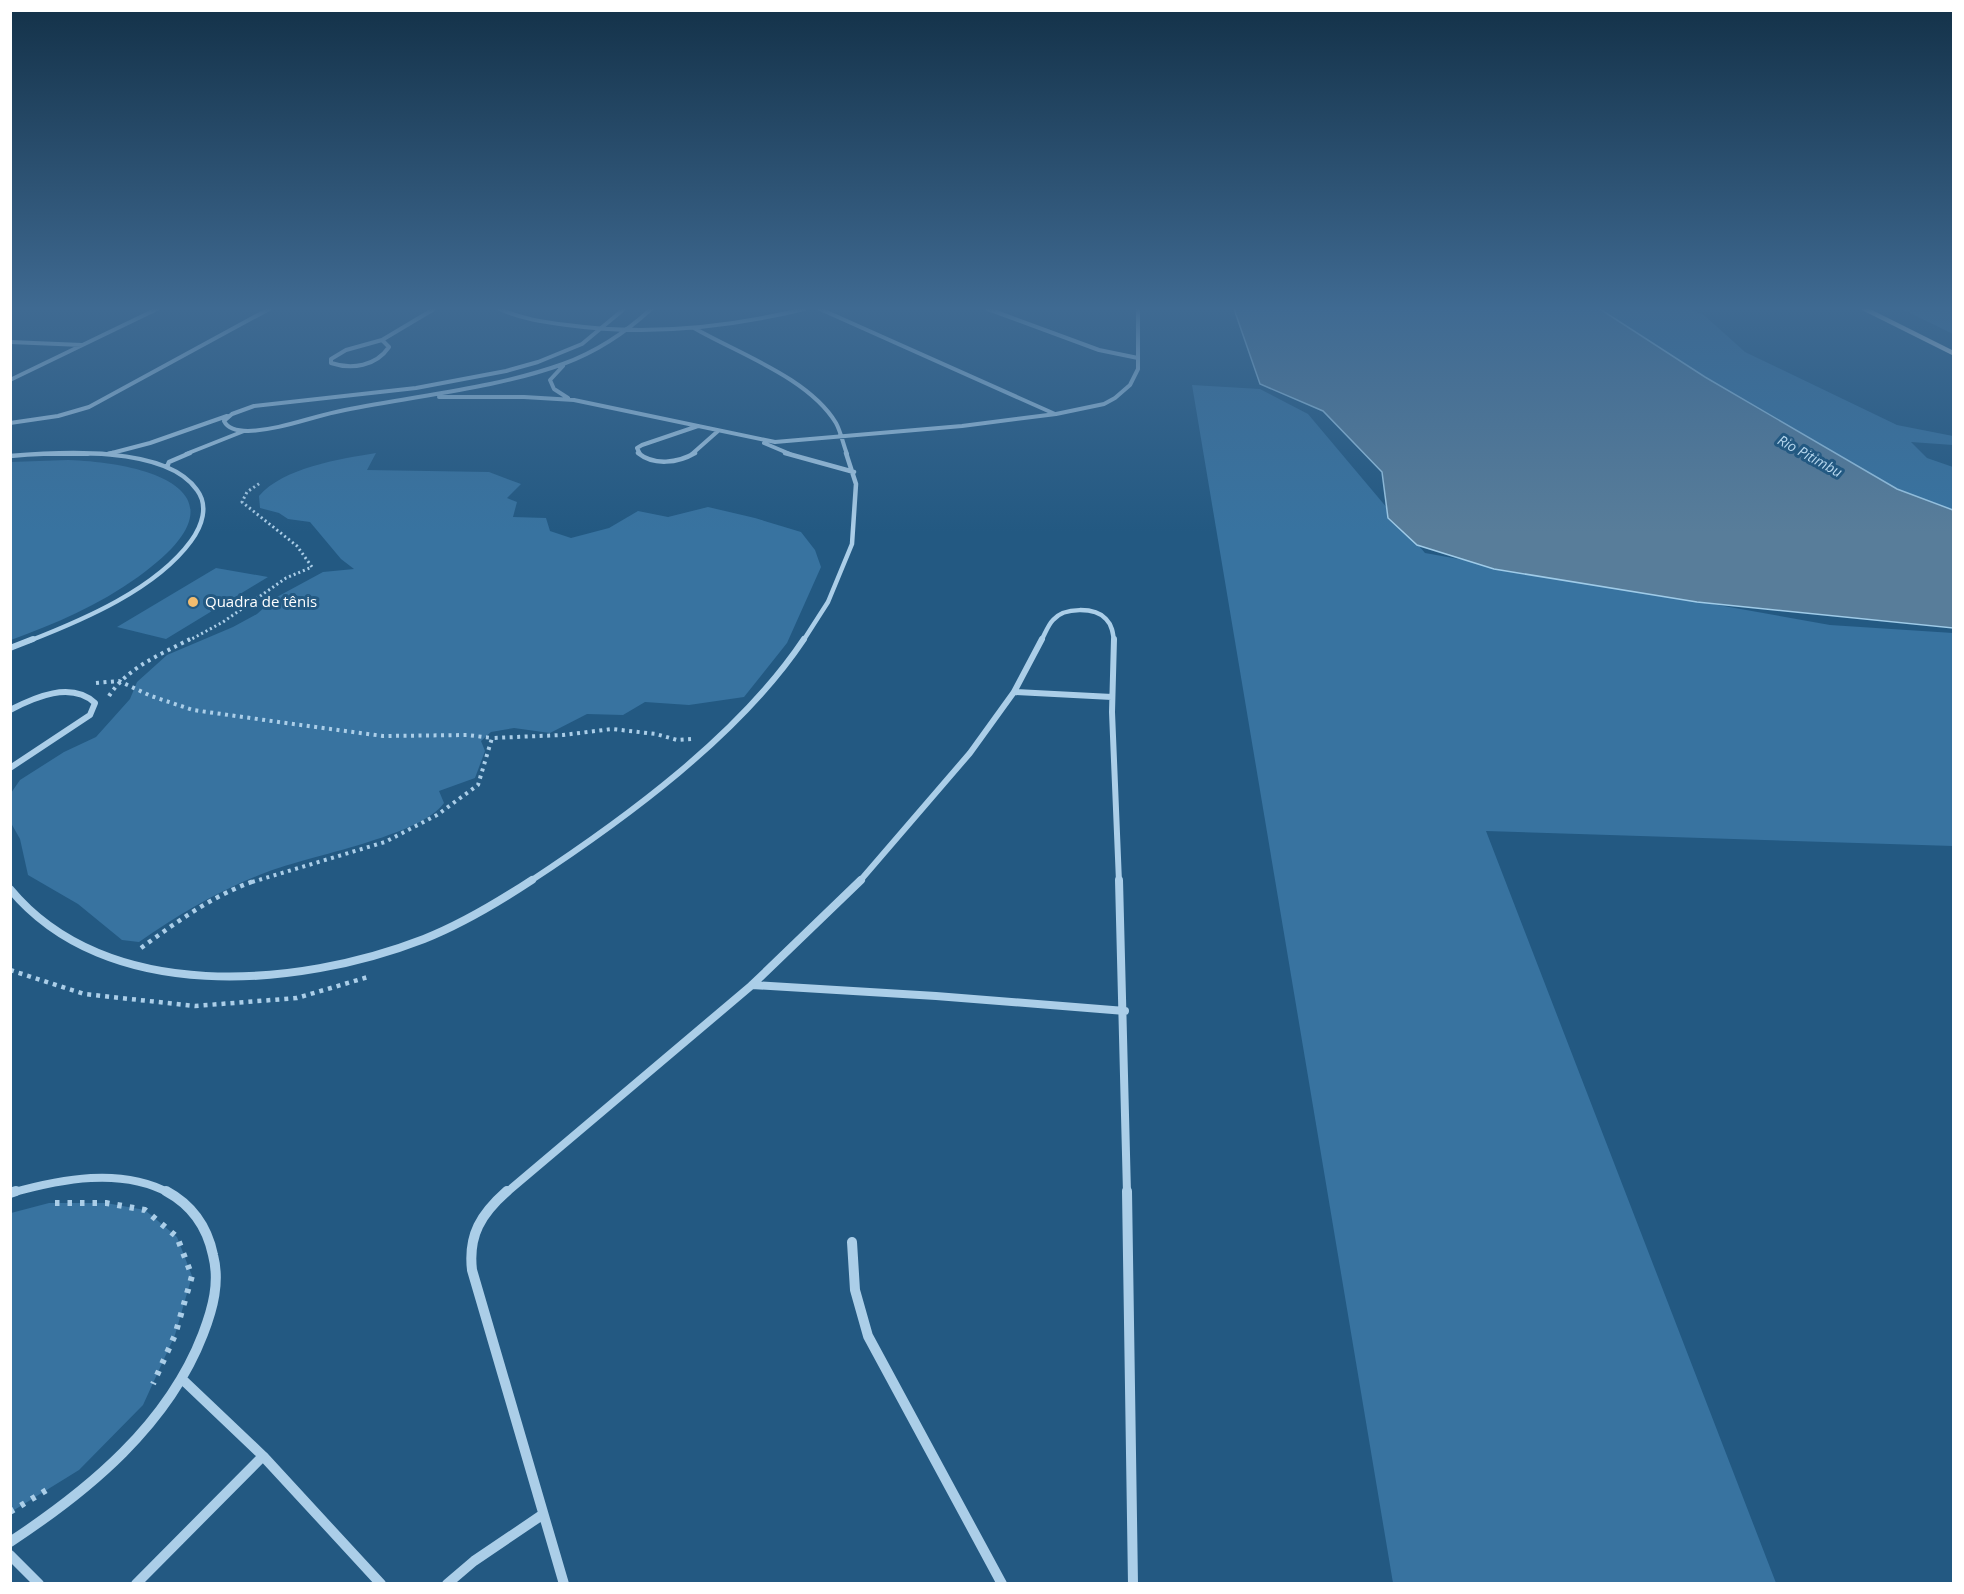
<svg xmlns="http://www.w3.org/2000/svg" width="1964" height="1594" font-family="'Open Sans',sans-serif">
  <style>
    .green { fill: #3873a0 }
    .water { fill: #587d9a; stroke: #9fcbe8; stroke-width: 1.5 }
    .lines { fill: none; stroke-linecap: round; stroke-linejoin: round }
    .path-far3 { stroke: #abcee8; stroke-width: 3; stroke-dasharray: 2 3; stroke-linecap: butt }
    .path-far2 { stroke: #abcee8; stroke-width: 4; stroke-dasharray: 3 4.5; stroke-linecap: butt }
    .path-far1 { stroke: #abcee8; stroke-width: 4.5; stroke-dasharray: 4 5; stroke-linecap: butt }
    .path { stroke: #abcee8; stroke-width: 6; stroke-dasharray: 4.5 8; stroke-linecap: butt }
    .minor-far4 { stroke: #abcee8; stroke-width: 4 }
    .minor-far3 { stroke: #abcee8; stroke-width: 4.5 }
    .minor-far2 { stroke: #abcee8; stroke-width: 6 }
    .minor-far1 { stroke: #abcee8; stroke-width: 8 }
    .minor { stroke: #abcee8; stroke-width: 10 }
    .primary { fill: #edf6fd; fill-rule: evenodd }
    .poi-dot { fill: #f2bc6f; stroke: #235982; stroke-width: 2 }
    .labels { text-anchor: middle; stroke-width: 6; stroke-linejoin: round; paint-order: stroke }
    .far-water-label { font-size: 14px; font-style: italic; fill: #b7d8ef; stroke: #235982 }
    .poi-label { font-size: 15px; fill: #fff; stroke: #235982; text-anchor: start }
  </style>
  <rect width="100%" height="100%" fill="#235982"/>
  <path class="green" d="M1600,309H1689L1704,315L1745,352L1897,425L1953,436V445L1911,442L1927,458L1953,467V510L1897,489L1705,377Z
    M1902,309H1953V334Z
    M1192,385L1260,389L1308,414L1425,553L1830,625L1953,633V846L1486,831L1776,1583H1393Z
    M376,453L367,470L489,472L521,484L507,498L517,502L513,517L546,518L550,531L571,538L609,528L638,511L668,517L708,507L755,518L801,532L815,550L821,567L787,643L744,697L689,705L645,702L623,715L587,714L550,733L514,728L491,732L481,741L485,751L475,778L439,791L444,803C421,836 308,856 267,872C222,889 179,914 139,942L122,940L78,904L28,875L20,839L11,823V793L20,780L64,752L96,737L130,699L137,682L167,655L233,627L257,614L275,598L323,572L354,569L341,559L310,522L288,519L279,513L260,508L259,496C283,468 339,459 376,453Z
    M68,460C156,463 253,495 138,577C99,605 55,624 11,640V462Z
    M216,568L268,577L166,639L117,627Z
    M49,1203H106L145,1210L177,1237L192,1276L175,1335L143,1405L79,1470L11,1512V1213Z"/>
  <path class="water" d="M1234,309H1600L1705,377L1897,489L1953,510V628L1697,602L1494,569L1417,545L1388,518L1382,472L1323,411L1260,384Z"/>
  <g class="lines">
    <path class="path-far3" d="M188,641L223,622L286,578L312,567L297,546L242,502L247,492L260,483"/>
    <path class="path-far2" d="M96,683L119,681L151,696L193,710L286,723L383,736L467,735L492,738
      M109,696C128,667 160,655 190,639
      M252,882L385,842L437,815L478,785L492,738L563,735L612,729L656,734L677,740L691,739"/>
    <path class="path-far1" d="M141,948C178,921 213,895 257,880
      M10,970L84,994L195,1006L297,998L368,977"/>
    <path class="path" d="M55,1203H106L145,1210L177,1237L192,1276L175,1335L153,1384
      M10,1512L50,1488"/>
    <path class="minor-far4" d="M500,309C521,319 544,322 567,325C647,336 726,328 804,309
      M624,309L582,344L538,362L506,371L416,388L254,406L232,414L224,421C228,429 239,431 248,431C281,430 313,416 345,410C418,395 493,389 563,364C596,352 625,333 651,309
      M820,309L1055,414
      M988,309L1099,350L1138,358
      M694,328C739,354 809,378 836,423C841,432 843,444 847,454
      M382,340L389,347C376,366 352,370 331,363V359L346,350Z
      M382,340L434,309
      M10,342L82,345
      M563,366L550,380L554,389L568,398
      M10,380L157,309
      M439,397H524L574,400L775,442L962,426L1056,414L1104,404L1115,398L1130,385L1138,369V309
      M10,423L58,416L89,407L269,309
      M764,443L790,454
      M38,454H88
      M108,454L150,443L227,416
      M186,454L244,431
      M640,454L637,448L642,445L698,426
      M692,454L718,431"/>
    <path class="minor-far3" d="M638,453C654,466 678,463 695,453
      M785,453L854,472
      M108,454L113,453
      M10,456C59,452 166,445 197,490C209,506 202,526 191,541C156,589 83,620 29,641
      M167,467L169,462L190,453
      M803,641L828,602L852,544L856,484L846,453
      M1041,641C1045,634 1048,625 1053,620C1064,607 1095,607 1106,619C1112,625 1113,633 1114,641"/>
    <path class="minor-far2" d="M1114,639L1112,712L1119,882
      M10,648L33,639
      M1014,692L1112,697
      M10,710C35,697 71,681 95,703L90,715L10,768
      M529,882C625,819 740,735 804,639
      M859,882L970,753L1014,692L1042,639"/>
    <path class="minor-far1" d="M1119,880L1127,1193
      M10,889C106,1005 298,988 424,939C462,924 497,903 532,880
      M752,985L936,996L1125,1011
      M11,1193C61,1179 121,1167 169,1193
      M506,1193L752,985L861,880"/>
    <path class="minor" d="M507,1191C481,1214 468,1235 472,1270L564,1584
      M1127,1191L1133,1584
      M10,1193L16,1191
      M852,1242L855,1290L868,1336L1002,1584
      M182,1379L263,1456L381,1584
      M10,1542C89,1490 168,1425 203,1334C213,1308 220,1282 213,1255C207,1226 192,1205 166,1191
      M10,1555L39,1584
      M136,1584L263,1456
      M447,1584L474,1561L542,1515"/>
    <path class="primary" d="M1860,309H1870L1954,351V356Z"/>
  </g>
  <linearGradient id="sky" x2="0" y2="1"><stop stop-color="#133148"/><stop offset="0.58" stop-color="#3f6a92"/><stop offset="1" stop-color="#3f6a92" stop-opacity="0"/></linearGradient>
  <rect width="1964" height="532" fill="url(#sky)"/>
  <circle class="poi-dot" cx="193" cy="602" r="6"/>
  <g class="labels">
    <g class="far-water-label">
      <text transform="translate(1810 456) rotate(29)" y="5">Rio Pitimbu</text>
    </g>
    <g class="poi-label">
      <text x="205" y="607">Quadra de tênis</text>
    </g>
  </g>
  <rect width="1964" height="1594" fill="none" stroke="#ffffff" stroke-width="24"/>
</svg>
